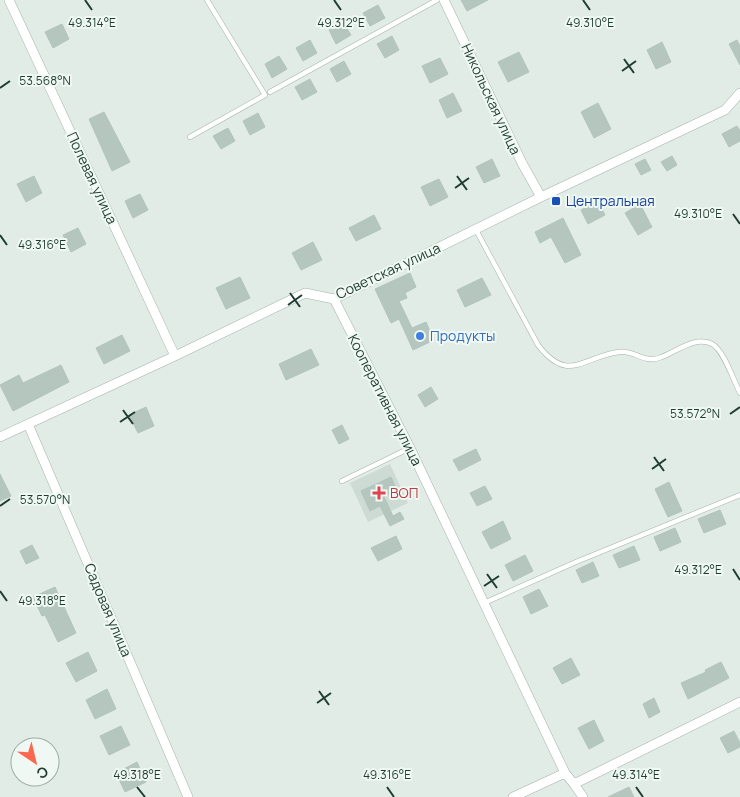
<svg xmlns="http://www.w3.org/2000/svg" width="740" height="797" font-family="Manrope,sans-serif">
  <style>
    .built { fill: #cedbd4 }
    .building { fill: #b5c6be; stroke: #b2c5bb }
    .lines { fill: none; stroke-linecap: round; stroke-linejoin: round }
    .lane-casing { stroke: #a2b4ac; stroke-width: 5.5 }
    .street-casing { stroke: #a2b4ac; stroke-width: 10 }
    .lane { stroke: #fff; stroke-width: 4.5 }
    .street { stroke: #fff; stroke-width: 9 }
    .ticks { fill: none; stroke: #1f3d32; stroke-width: 2 }
    .transit-dot { fill: #1a4fb4; stroke: #f0f8f3; stroke-width: 2 }
    .shop-dot { fill: #3f7fe0; stroke: #f0f8f3; stroke-width: 2 }
    .health-dot { fill: #e0444e; stroke: #f0f8f3; stroke-width: 2 }
    .labels { text-anchor: middle; stroke-width: 4; stroke-linejoin: round; paint-order: stroke }
    .street-label { font-size: 14px; fill: #1f3d32; stroke: #f0f8f3 }
    .transit-label { font-size: 14px; fill: #164399; stroke: #f0f8f3; text-anchor: start }
    .shop-label { font-size: 14px; fill: #366cbe; stroke: #f0f8f3; text-anchor: start }
    .health-label { font-size: 14px; fill: #be3a42; stroke: #f0f8f3; text-anchor: start }
    .ticks-label { font-size: 12px; text-anchor: middle; fill: #1f3d32; stroke: #f0f8f3; stroke-width: 4; stroke-linejoin: round; paint-order: stroke }
  </style>
  <rect width="100%" height="100%" fill="#e0ece5"/>
  <path class="built" d="M390,464L408,503L368,522L350,483Z"/>
  <path class="building" d="M461,0H488L467,11Z
    M378,5L385,18L370,26L363,13Z
    M343,22L351,35L336,44L329,30Z
    M62,24L69,39L53,48L45,32Z
    M392,36L399,50L385,58L377,44Z
    M310,40L317,53L303,61L296,48Z
    M737,40L740,46V65L729,44Z
    M662,42L671,62L656,69L647,50Z
    M519,52L529,72L508,82L498,62Z
    M279,56L287,69L272,78L265,64Z
    M440,58L448,74L430,83L422,66Z
    M344,61L351,74L337,82L330,69Z
    M310,79L317,92L302,100L295,87Z
    M453,93L462,111L447,118L439,100Z
    M598,103L611,129L594,138L581,112Z
    M104,112L130,162L112,171L89,119Z
    M258,113L265,127L250,135L243,121Z
    M737,126L740,131V141L729,147L722,134Z
    M228,128L235,141L221,149L213,136Z
    M672,156L677,165L667,171L661,162Z
    M492,159L500,176L484,183L476,167Z
    M645,159L651,170L641,175L635,164Z
    M34,176L42,193L26,202L17,184Z
    M439,179L448,197L430,206L421,187Z
    M140,194L148,210L133,218L125,201Z
    M598,201L605,215L588,224L581,210Z
    M640,204L652,227L638,235L625,213Z
    M374,215L381,229L356,241L349,228Z
    M563,218L581,255L565,263L551,237L540,243L535,232Z
    M78,228L86,244L71,252L63,235Z
    M313,242L322,260L301,270L292,253Z
    M410,273L416,287L405,293L407,298L399,301L412,328L426,322L434,340L413,350L399,319L391,323L375,289Z
    M240,277L250,298L226,309L216,288Z
    M482,278L491,295L465,307L457,290Z
    M122,335L130,351L104,364L96,348Z
    M311,349L319,365L286,380L279,364Z
    M61,365L69,382L13,411L0,385L19,375L23,383Z
    M431,387L438,399L425,407L418,395Z
    M146,407L154,426L138,433L129,415Z
    M342,425L349,439L339,444L332,430Z
    M476,449L481,460L459,471L453,460Z
    M0,474L11,496L0,501Z
    M391,477L397,490L384,497L393,516L400,512L404,519L390,526L380,506L370,511L361,491Z
    M669,482L682,511L668,517L655,489Z
    M485,486L492,499L477,506L470,493Z
    M720,510L726,524L704,533L698,519Z
    M503,521L511,539L491,549L482,532Z
    M675,528L681,542L660,551L654,537Z
    M396,536L402,549L378,561L371,548Z
    M32,545L39,558L26,564L20,551Z
    M634,546L640,560L619,568L613,555Z
    M525,555L533,571L513,581L505,565Z
    M593,562L599,576L582,583L576,570Z
    M55,587L76,633L58,642L45,615L42,616L33,597Z
    M539,589L548,606L531,614L523,597Z
    M88,652L97,671L76,682L66,663Z
    M571,658L580,675L562,684L553,668Z
    M721,662L729,678L688,699L681,683L706,672L705,670Z
    M107,689L116,709L95,719L86,700Z
    M654,698L660,712L649,718L643,704Z
    M594,720L604,741L589,749L578,728Z
    M121,726L130,745L109,755L100,736Z
    M734,731L740,743V747L728,753L720,738Z
    M137,762L146,782L125,792L116,773Z
    M629,787L634,797H608Z"/>
  <g class="lines">
    <g class="lane-casing">
      <path id="lane" d="M270,92L437,0
        M190,137L265,95L207,0
        M476,230L538,345C568,384 582,357 619,352C634,350 644,363 659,358C675,353 695,335 712,344C723,349 734,381 740,393
        M342,481L410,448
        M484,603L576,562L740,495"/>
    </g>
    <g class="street-casing">
      <path id="street" d="M9,0L175,356
        M444,0L522,163L541,197
        M334,299L410,448L565,773
        M28,424L188,797
        M0,437L175,356L305,293L334,299L541,197L725,110L740,93
        M574,784L583,797
        M513,797L565,773L574,784L740,702"/>
    </g>
    <use href="#lane" class="lane"/>
    <use href="#street" class="street"/>
  </g>
  <path class="ticks" d="M85,0L92,10M334,0L341,10M583,0L590,10M624,59L634,73M622,71L636,61M0,88L10,81M457,176L467,190M455,188L469,178M733,214L740,224M0,235L7,245M290,293L300,307M288,305L302,295M123,410L133,424M730,414L740,407M120,422L135,412M654,457L664,471M652,469L666,459M0,506L10,499M733,569L740,580M487,574L497,588M484,586L499,576M0,591L7,601M319,691L329,705M317,703L331,693M137,787L145,797M387,787L394,797M636,787L643,797"/>
  <rect class="transit-dot" x="551" y="196" width="10" height="10" rx="2.5"/>
  <circle class="shop-dot" cx="420" cy="336" r="5"/>
  <path class="health-dot" d="M376.5 485.5h5v5h5v5h-5v5h-5v-5h-5v-5h5z"/>
  <g class="labels">
    <g class="street-label">
      <text transform="translate(491 99) rotate(65)" y="5">Никольская улица</text>
      <text transform="translate(92 178) rotate(65)" y="5">Полевая улица</text>
      <text transform="translate(388 271) rotate(-25)" y="5">Советская улица</text>
      <text transform="translate(385 400) rotate(63)" y="5">Кооперативная улица</text>
      <text transform="translate(108 610) rotate(67)" y="5">Садовая улица</text>
    </g>
    <g class="transit-label">
      <text x="566" y="206">Центральная</text>
    </g>
    <g class="shop-label">
      <text x="430" y="341">Продукты</text>
    </g>
    <g class="health-label">
      <text x="390" y="498">ВОП</text>
    </g>
  </g>
  <g class="ticks-label">
    <text x="92" y="27">49.314°E</text>
    <text x="590" y="27">49.310°E</text>
    <text x="341" y="27">49.312°E</text>
    <text x="45" y="85">53.568°N</text>
    <text x="698" y="218">49.310°E</text>
    <text x="42" y="249">49.316°E</text>
    <text x="695" y="418">53.572°N</text>
    <text x="45" y="504">53.570°N</text>
    <text x="698" y="574">49.312°E</text>
    <text x="42" y="605">49.318°E</text>
    <text x="137" y="779">49.318°E</text>
    <text x="387" y="779">49.316°E</text>
    <text x="636" y="779">49.314°E</text>
  </g>
  <g transform="translate(35 762) rotate(145)"><circle r="24" fill="#f0f8f3" stroke="#9cada6"/>
  <path d="M0-4L9 19L0 12L-9 19Z" fill="#fa694f"/>
  <text y="-8" font-size="14" font-weight="bold" text-anchor="middle" fill="#1f3d32">С</text>
  </g>
</svg>
